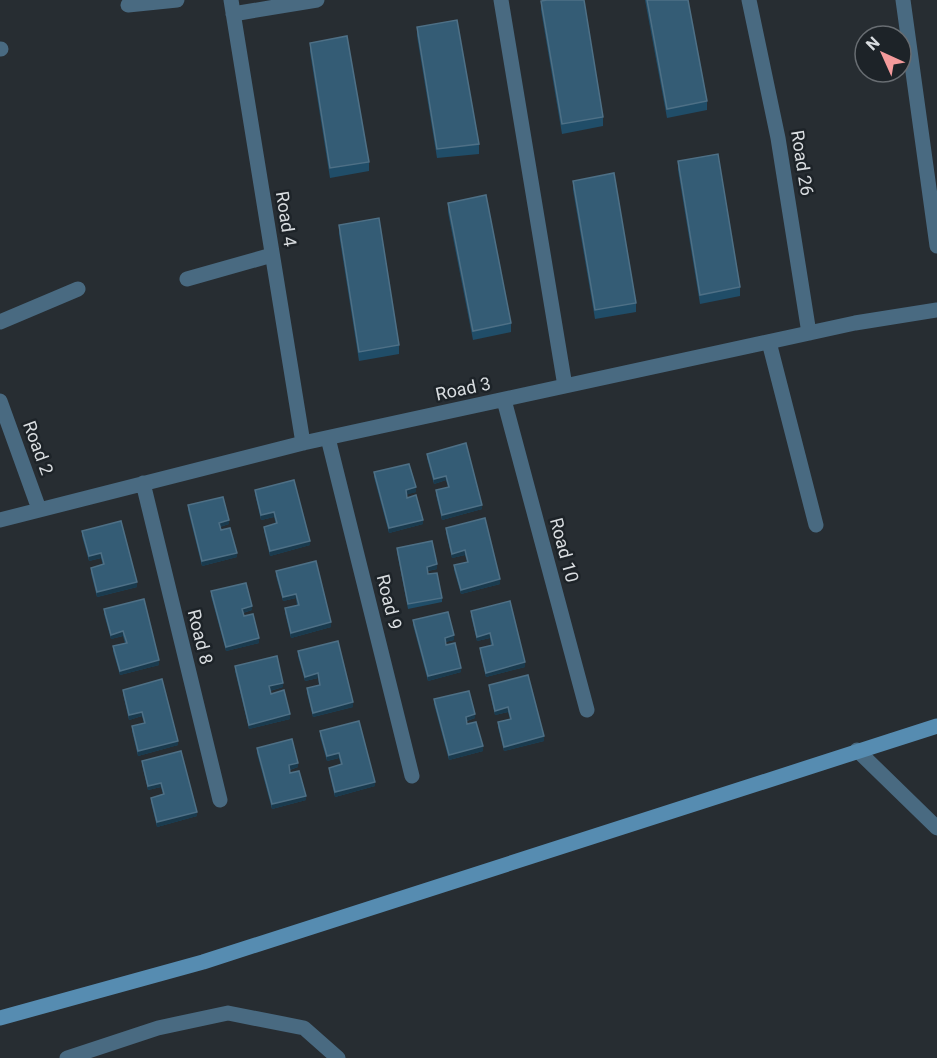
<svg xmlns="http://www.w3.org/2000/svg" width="937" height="1058" font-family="Roboto,sans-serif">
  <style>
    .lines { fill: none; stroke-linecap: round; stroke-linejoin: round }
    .minor { stroke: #496a81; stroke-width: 15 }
    .secondary { stroke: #568cb1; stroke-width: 15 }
    .wall { fill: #204d68 }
    .shaded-wall { fill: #1a3a4d }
    .building { fill: #345c75; stroke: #4e7086; stroke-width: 1.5 }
    .labels { text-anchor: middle; stroke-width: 5; stroke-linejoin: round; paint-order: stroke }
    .street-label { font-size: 18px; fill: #d9dde0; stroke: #1d2328 }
  </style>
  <rect width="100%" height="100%" fill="#272d32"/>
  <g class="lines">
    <path class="minor" d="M231,0L303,443
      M501,0L565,386
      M749,0L778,138L809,333
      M903,0L937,246
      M128,5L177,0
      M233,14L317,0
      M0,49H1
      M187,279L272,255
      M0,322L78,289
      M769,342L816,525
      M504,400L587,710
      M0,401L39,509
      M328,438L412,776
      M143,483L220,800
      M0,520L303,443L855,323L937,310
      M857,750L937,828
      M67,1058L158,1028L228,1013L304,1028L338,1058"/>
    <path class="secondary" d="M0,1018L203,962L937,726"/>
  </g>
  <path class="wall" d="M645,0H688L707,101V110L667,118Z
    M541,1L603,117V126L562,134L541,10Z
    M417,27L479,144V154L437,158L417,36Z
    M310,43L369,162V171L330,178L310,52Z
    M678,161L740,287V296L700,304L678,170Z
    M573,181L636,303V312L595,319L573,190Z
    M448,203L511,323V332L473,340L448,212Z
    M339,225L399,345V354L359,361L339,234Z
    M427,454L482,509L442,520L436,495V490L448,487L446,480L434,484L427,458Z
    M374,472L416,492L407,494V498L423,524L389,533L374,477Z
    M255,490L310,545L270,556L264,531V527L276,524L274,517L261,520L255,494Z
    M188,505L229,524L220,527L221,530L237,557L202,566L188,510Z
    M446,528L500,584L461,594L454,570V565L467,562L465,555L452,558L446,533Z
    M82,531L137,587L97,597L91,573V568L103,565L101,558L89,561L82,536Z
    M397,548L437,569L428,571V574L442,598V602L408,609L397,552Z
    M276,571L331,627L291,638L285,613V608L297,605L296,598L283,601L276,576Z
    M211,591L252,610L243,613L244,616L259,643L226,651L211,596Z
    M104,609L159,665L120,675L113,651V646L125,643L123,636L111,639L104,614Z
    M471,611L525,667L486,677L480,653V648L491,645L490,638L477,641L471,616Z
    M413,620L454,640L445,642L446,645L461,672L428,681L413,625Z
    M298,651L353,707L313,717L307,693V688L319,685L318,678L305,681L298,656Z
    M235,666L283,687L270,691L271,694L290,719L249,729L235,671Z
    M489,685L544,741L504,751L498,727V722L510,719L508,712L495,715L489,690Z
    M123,690L178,745L138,756L132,731V726L144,723L142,716L129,720L123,694Z
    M434,699L475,718L467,721V724L483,751L449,760L434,704Z
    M320,731L375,786L335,797L329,772V768L341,765L339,758L327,761L320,736Z
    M257,748L298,767L290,770V773L306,800L272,809L257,753Z
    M142,761L197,816L157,827L151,802V798L163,794L161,787L148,790L142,765Z"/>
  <path class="shaded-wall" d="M446,476V480L434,484V479Z
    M416,487V492L406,495V490Z
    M482,505V509L442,520V515Z
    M274,512V517L261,520V515Z
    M229,520V524L219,527V523Z
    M423,520V524L389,533V528Z
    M310,541V545L270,556V551Z
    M465,550V555L452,558V554Z
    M101,553V558L89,561V556Z
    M237,553V557L202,566V561Z
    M437,564V569L427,571V567Z
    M500,579V584L461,594V590Z
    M137,582V587L97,597V592Z
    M296,594V598L283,601V597Z
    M252,606V610L242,613V609Z
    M331,622V627L291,638V633Z
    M123,631V636L111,639V635Z
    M490,633V638L477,641V637Z
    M454,635V640L445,642V638Z
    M259,638V643L226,651V647Z
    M159,660V665L120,675V671Z
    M525,662V667L486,677V673Z
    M461,668V672L428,681V676Z
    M318,673V678L305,681V677Z
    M283,683V687L269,691V686Z
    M353,702V707L313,717V713Z
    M508,707V712L495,715V711Z
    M142,712V716L129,720V715Z
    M290,714V719L249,729V725Z
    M475,714V718L466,721V717Z
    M544,736V741L504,751V747Z
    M178,741V745L138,756V751Z
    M483,746V751L449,760V755Z
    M339,753V758L327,761V756Z
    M298,763V767L289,770V765Z
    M375,782V786L335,797V792Z
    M161,783V787L148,790V786Z
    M306,796V800L272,809V804Z
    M197,812V816L157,827V822Z"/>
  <path class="building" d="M547,0H584L603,117L562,124L541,1Z
    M647,0H688L707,101L667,109Z
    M457,20L479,144L437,149L417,27Z
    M347,36L369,162L330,168L310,43Z
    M718,154L740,287L700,295L678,161Z
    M614,173L636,303L595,310L573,181Z
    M486,195L511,323L473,331L448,203Z
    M379,218L399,345L359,352L339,225Z
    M466,443L482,505L442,515L436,490L449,487L446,476L434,479L427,454Z
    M409,464L416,487L406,490L407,498L416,495L423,520L389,528L374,472Z
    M294,480L310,541L270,551L264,527L277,523L274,512L261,515L255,490Z
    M223,497L229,520L219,523L221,530L230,528L237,553L202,561L188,505Z
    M485,518L500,579L461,590L454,565L468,562L465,550L452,554L446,528Z
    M121,521L137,582L97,592L91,568L104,564L101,553L89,556L82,531Z
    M432,541L437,564L427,567L428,574L437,573L442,598L408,604L397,548Z
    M316,561L331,622L291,633L285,608L299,605L296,594L283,597L276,571Z
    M246,583L252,606L242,609L244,616L253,614L259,638L226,647L211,591Z
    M144,599L159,660L120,671L113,646L127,643L123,631L111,635L104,609Z
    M510,601L525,662L486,673L480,648L493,645L490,633L477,637L471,611Z
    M448,612L454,635L445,638L446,645L455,643L461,668L428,676L413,620Z
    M338,641L353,702L313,713L307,688L320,685L318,673L305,677L298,651Z
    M277,656L283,683L269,686L271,694L284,690L290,714L249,725L235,666Z
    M528,675L544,736L504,747L498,722L511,719L508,707L495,711L489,685Z
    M162,679L178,741L138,751L132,726L145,723L142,712L129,715L123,690Z
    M469,691L475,714L466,717L467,724L476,722L483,746L449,755L434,699Z
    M359,721L375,782L335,792L329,768L342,764L339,753L327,756L320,731Z
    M292,739L298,763L289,765L290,773L299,771L306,796L272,804L257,748Z
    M181,751L197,812L157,822L151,798L164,794L161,783L148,786L142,761Z"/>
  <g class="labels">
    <g class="street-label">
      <text transform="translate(802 163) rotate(81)" y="6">Road 26</text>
      <text transform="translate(286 219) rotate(81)" y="6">Road 4</text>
      <text transform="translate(463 389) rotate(-12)" y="6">Road 3</text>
      <text transform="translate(38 448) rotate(70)" y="6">Road 2</text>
      <text transform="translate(564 550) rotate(75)" y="6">Road 10</text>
      <text transform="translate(389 602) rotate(76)" y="6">Road 9</text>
      <text transform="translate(200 637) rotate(76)" y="6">Road 8</text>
    </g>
  </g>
  <g transform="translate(883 54) rotate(315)"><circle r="28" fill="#1d2328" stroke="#686d72" stroke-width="1.5"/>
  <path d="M0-4.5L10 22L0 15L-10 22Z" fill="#f59b9c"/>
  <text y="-9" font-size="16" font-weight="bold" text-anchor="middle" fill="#d9dde0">N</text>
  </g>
</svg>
